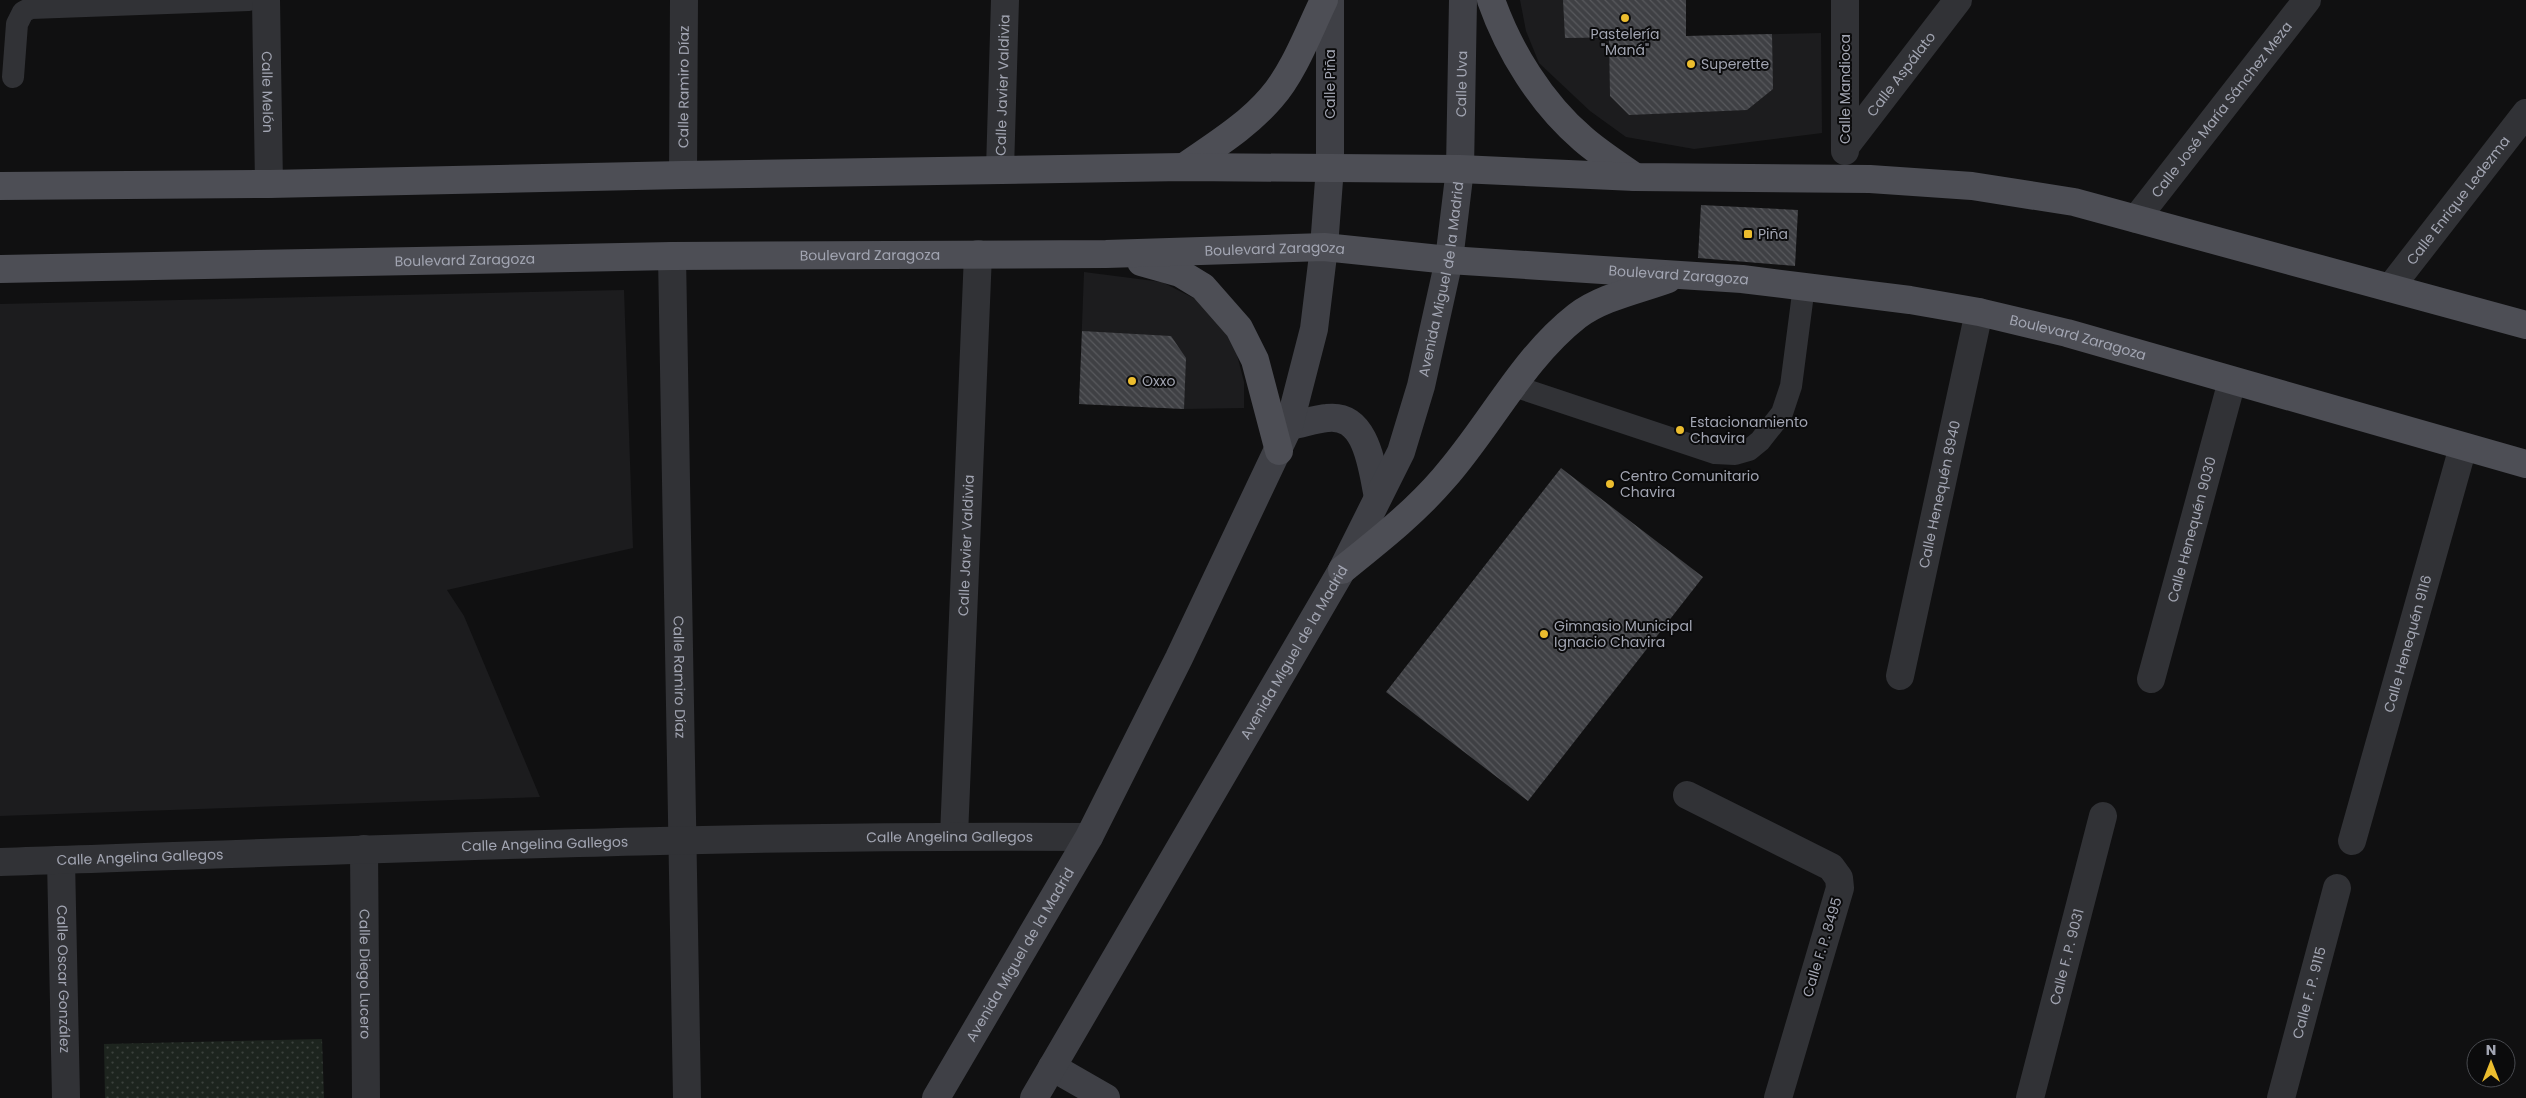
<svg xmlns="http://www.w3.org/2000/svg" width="2526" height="1098" font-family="Poppins,sans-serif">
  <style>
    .built { fill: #1c1c1e }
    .grass { fill: url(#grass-dots) }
    .building { fill: url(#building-back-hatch) }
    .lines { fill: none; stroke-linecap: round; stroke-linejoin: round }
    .lane { stroke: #313236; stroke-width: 22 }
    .street { stroke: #313236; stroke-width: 28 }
    .secondary { stroke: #3f4046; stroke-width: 28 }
    .primary { stroke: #4d4e55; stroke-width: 28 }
    .poi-dot { fill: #ecbd2e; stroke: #0b0b0c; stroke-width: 2 }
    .labels { text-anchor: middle; stroke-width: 4; stroke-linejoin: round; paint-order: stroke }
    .poi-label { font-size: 14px; fill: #a2a5b2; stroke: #0b0b0c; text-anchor: start }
    .street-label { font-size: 14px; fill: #a2a5b2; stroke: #0b0b0c }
  </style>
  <defs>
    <pattern id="grass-dots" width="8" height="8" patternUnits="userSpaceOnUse" patternTransform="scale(1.25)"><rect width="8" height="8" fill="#1d241e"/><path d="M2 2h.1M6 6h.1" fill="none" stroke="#3b413c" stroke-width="1.8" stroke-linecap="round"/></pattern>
    <pattern id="building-back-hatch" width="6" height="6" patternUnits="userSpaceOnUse" patternTransform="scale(1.25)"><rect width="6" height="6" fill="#3f4044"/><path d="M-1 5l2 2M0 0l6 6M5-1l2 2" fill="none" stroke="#58595d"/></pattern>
  </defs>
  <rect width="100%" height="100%" fill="#101011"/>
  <path class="built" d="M1520,0H1686V36L1821,33L1822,133L1694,149L1626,137L1590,111L1539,63L1526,31Z
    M1084,272L1162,282L1211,307L1235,347L1244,382V408L1184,409L1079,404Z
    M624,290L633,548L447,590L464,616L540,797L0,816V304Z"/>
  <path class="grass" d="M322,1039L324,1098H105L104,1044Z"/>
  <path class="building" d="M1563,0H1686V36L1772,34L1773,89L1747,110L1629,115L1610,96L1609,38L1639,37L1565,38Z
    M1701,205L1798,210L1795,266L1698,258Z
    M1082,331L1171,336L1186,358L1184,409L1079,404Z
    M1561,468L1703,577L1528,801L1386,692Z"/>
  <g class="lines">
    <path class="lane" d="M13,77L17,24L23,12L31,8L249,0
      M1514,386L1715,453L1735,454L1749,450L1760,441L1782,413L1791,386L1804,286"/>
    <g class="street">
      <path id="s1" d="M266,0L269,184"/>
      <path id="s2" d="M1845,147L1958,0"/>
      <path d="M1845,151V0"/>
      <path id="s3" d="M1000,170L1005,0"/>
      <path id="s4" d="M683,175L684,0"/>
      <path id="s5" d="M2136,219L2307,0"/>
      <path id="s6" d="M672,256L687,1098"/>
      <path id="s7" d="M2390,288L2526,113"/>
      <path id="s8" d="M1900,676L1979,312"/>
      <path id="s9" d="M2151,679L2232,381"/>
      <path d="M1687,795L1831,867L1839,878L1840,888L1778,1098"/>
      <path id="s10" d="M954,836L978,254"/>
      <path id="s11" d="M2352,841L2463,447"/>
      <path id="s12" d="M364,849L366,1098"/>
      <path id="s13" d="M61,860L66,1098"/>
      <path id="s14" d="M0,862C363,850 726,834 1089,837"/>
      <path id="s15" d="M2030,1098L2103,816"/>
      <path id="s16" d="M2281,1098L2337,888"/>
    </g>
    <g class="secondary">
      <path d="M1289,426C1302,424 1315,419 1327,418C1368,413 1372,470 1378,497"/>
      <path d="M1052,1067L1106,1098"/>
      <path id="s17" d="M936,1098L1089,837L1179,658L1289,426L1314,329L1324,247L1330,167V0"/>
      <path id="s18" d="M1034,1098L1342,570L1401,452L1421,386L1449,260L1460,169L1463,0"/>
    </g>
    <g class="primary">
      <path d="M1491,0C1509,51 1541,103 1583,139C1599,153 1618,165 1635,177"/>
      <path d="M1184,167C1214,146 1247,126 1271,98C1294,72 1309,31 1324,0"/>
      <path d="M0,186L269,184L683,175L1184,167L1460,169L1635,177L1870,179L1972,186L2074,202L2526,325"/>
      <path d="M1141,262L1180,273L1203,287L1239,328L1255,360L1279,451"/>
      <path id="s19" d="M0,269L672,256L1106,254L1324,247L1449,260L1742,279L1910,300L1979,312L2067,333L2526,464"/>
      <path d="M1342,570C1378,541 1414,513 1444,478C1490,426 1522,359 1577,316C1602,297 1638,290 1668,279"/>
    </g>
  </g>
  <g class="poi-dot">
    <circle cx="1625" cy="18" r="5"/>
    <circle cx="1691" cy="64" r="5"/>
    <rect x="1743" y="229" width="10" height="10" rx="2.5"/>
    <circle cx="1132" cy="381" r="5"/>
    <circle cx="1680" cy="430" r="5"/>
    <circle cx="1610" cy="484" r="5"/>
    <circle cx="1544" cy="634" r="5"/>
  </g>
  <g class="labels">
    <g class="poi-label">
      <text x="1625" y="39" text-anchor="middle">Pastelería<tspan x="1625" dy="16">"Maná"</tspan></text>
      <text x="1701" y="69">Superette</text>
      <text x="1758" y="239">Piña</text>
      <text x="1142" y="386">Oxxo</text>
      <text x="1690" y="427">Estacionamiento<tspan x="1690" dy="16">Chavira</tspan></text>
      <text x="1620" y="481">Centro Comunitario<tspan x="1620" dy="16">Chavira</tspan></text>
      <text x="1554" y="631">Gimnasio Municipal<tspan x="1554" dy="16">Ignacio Chavira</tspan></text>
    </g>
    <g class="street-label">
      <text dy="5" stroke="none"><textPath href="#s2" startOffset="92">Calle Aspálato</textPath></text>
      <text transform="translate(1330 84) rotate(-90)" y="5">Calle Piña</text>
      <text dy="5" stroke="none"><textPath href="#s18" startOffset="1118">Calle Uva</textPath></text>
      <text dy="5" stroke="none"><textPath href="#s3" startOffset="85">Calle Javier Valdivia</textPath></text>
      <text dy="5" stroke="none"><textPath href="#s4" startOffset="88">Calle Ramiro Díaz</textPath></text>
      <text transform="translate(1845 89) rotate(-90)" y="5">Calle Mandioca</text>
      <text dy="5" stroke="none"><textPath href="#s1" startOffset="92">Calle Melón</textPath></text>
      <text dy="5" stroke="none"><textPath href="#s5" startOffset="139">Calle José María Sánchez Meza</textPath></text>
      <text dy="5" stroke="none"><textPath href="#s7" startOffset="111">Calle Enrique Ledezma</textPath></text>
      <text dy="5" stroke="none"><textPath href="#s19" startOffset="1275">Boulevard Zaragoza</textPath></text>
      <text dy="5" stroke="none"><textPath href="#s19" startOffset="870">Boulevard Zaragoza</textPath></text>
      <text dy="5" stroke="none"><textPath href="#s19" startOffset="465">Boulevard Zaragoza</textPath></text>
      <text dy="5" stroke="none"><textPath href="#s19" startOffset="1680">Boulevard Zaragoza</textPath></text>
      <text dy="5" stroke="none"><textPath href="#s18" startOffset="921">Avenida Miguel de la Madrid</textPath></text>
      <text dy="5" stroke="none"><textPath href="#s19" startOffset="2085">Boulevard Zaragoza</textPath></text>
      <text dy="5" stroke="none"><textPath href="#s8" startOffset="186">Calle Henequén 8940</textPath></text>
      <text dy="5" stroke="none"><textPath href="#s9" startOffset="155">Calle Henequén 9030</textPath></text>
      <text dy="5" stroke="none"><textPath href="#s10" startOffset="291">Calle Javier Valdivia</textPath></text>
      <text dy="5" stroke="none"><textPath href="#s11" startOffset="205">Calle Henequén 9116</textPath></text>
      <text dy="5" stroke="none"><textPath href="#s18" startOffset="516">Avenida Miguel de la Madrid</textPath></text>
      <text dy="5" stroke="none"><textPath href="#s6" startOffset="421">Calle Ramiro Díaz</textPath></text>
      <text dy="5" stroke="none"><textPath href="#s14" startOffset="950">Calle Angelina Gallegos</textPath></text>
      <text dy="5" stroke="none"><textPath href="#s14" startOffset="545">Calle Angelina Gallegos</textPath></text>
      <text dy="5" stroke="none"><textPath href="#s14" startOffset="140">Calle Angelina Gallegos</textPath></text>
      <text transform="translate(1822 947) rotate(-73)" y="5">Calle F. P. 8495</text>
      <text dy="5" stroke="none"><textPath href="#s17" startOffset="166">Avenida Miguel de la Madrid</textPath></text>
      <text dy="5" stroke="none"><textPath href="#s15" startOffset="146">Calle F. P. 9031</textPath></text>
      <text dy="5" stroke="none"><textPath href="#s12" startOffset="125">Calle Diego Lucero</textPath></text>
      <text dy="5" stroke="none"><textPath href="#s13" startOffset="119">Calle Oscar González</textPath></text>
      <text dy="5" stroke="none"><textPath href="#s16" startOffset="109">Calle F. P. 9115</textPath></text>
    </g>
  </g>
  <g transform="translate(2491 1063)"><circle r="24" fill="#0b0b0c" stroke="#47494e"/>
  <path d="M0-4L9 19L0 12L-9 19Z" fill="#ecbd2e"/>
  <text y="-8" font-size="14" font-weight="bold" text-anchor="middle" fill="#a2a5b2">N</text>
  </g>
</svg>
